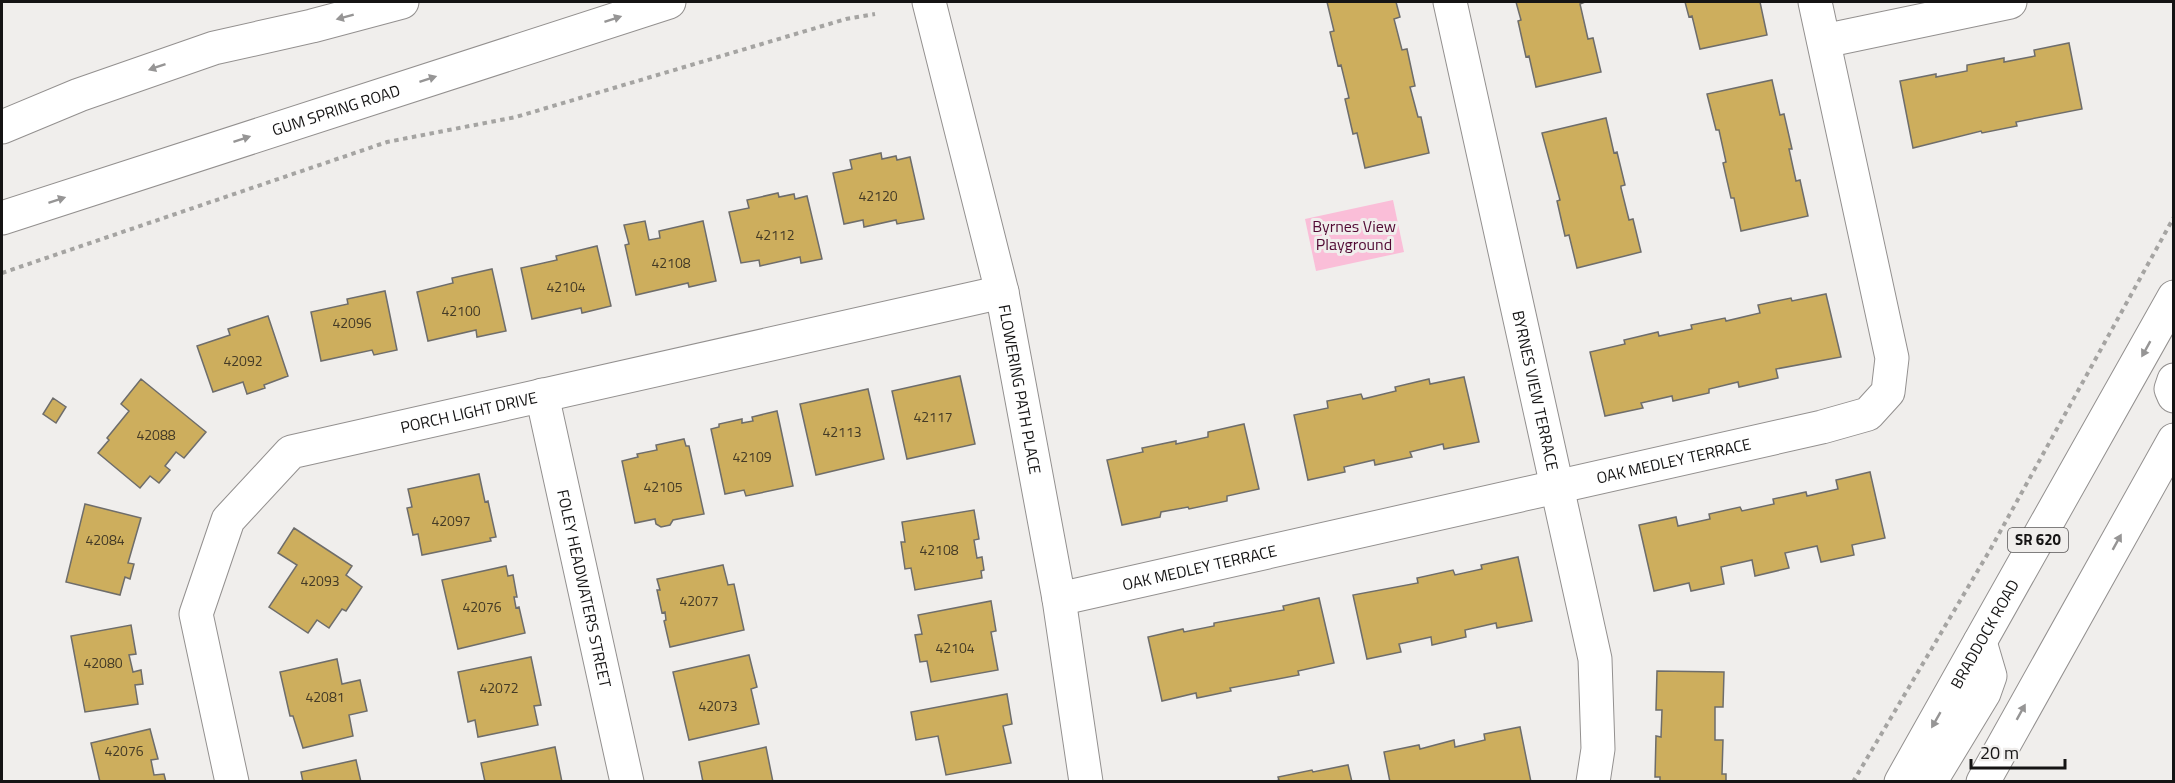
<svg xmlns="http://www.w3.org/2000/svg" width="2175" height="783" font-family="'Titillium Web',sans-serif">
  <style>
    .green { fill: #fabed8 }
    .building { fill: #cdae5d; stroke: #6e6d6b; stroke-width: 1.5 }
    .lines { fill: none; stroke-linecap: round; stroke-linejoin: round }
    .minor-casing { stroke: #93908f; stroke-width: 35 }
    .major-casing { stroke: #93908f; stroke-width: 35 }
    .path { stroke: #a5a4a2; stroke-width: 4; stroke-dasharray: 4.5 4.5; stroke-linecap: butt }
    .minor { stroke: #fff; stroke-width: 33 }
    .major { stroke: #fff; stroke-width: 33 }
    .oneway { fill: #969595 }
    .labels { text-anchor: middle; stroke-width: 6; stroke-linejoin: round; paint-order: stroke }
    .number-label { font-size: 14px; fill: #433a26 }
    .shield { fill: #f0eeec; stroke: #575555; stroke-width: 1.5 }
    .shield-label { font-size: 15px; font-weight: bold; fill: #151414 }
    .street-label { font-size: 16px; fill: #151414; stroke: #f0eeec }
    .park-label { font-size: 16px; fill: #510933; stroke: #f0eeec }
  </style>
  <rect width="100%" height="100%" fill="#f0eeec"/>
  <path class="green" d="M1393,200L1404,252L1316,271L1305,219Z"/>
  <path class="building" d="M1327,2H1396L1400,17L1394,19L1402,50L1407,49L1415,86L1410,87L1418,117H1421L1429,153L1365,168L1357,133L1353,134L1345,99L1349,98L1341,65L1338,66L1330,32L1334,31Z
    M1516,2H1585L1580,4L1588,39L1593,38L1601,72L1536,87L1529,56L1526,57L1518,21L1521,20Z
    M1685,2H1760L1767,35L1700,49L1692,16L1689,17Z
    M2069,43L2082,109L2016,122L2017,126L1982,133L1981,131L1913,148L1900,81L1936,74V77L1967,71V65L2004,58V62L2035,56L2034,50Z
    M1772,80L1780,115L1784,114L1792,149H1789L1796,181L1800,180L1808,216L1741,231L1734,198H1731L1723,163L1726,162L1719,130H1716L1707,94Z
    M1606,118L1614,153L1617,152L1625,185L1621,186V188L1629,220L1633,219L1641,252L1577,268L1569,235L1565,236L1557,201L1560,200L1542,133Z
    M881,153L882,159L896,156L897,160L910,157L924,219L897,224L896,220L864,227L863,220L844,224L833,173L852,169L850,160Z
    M778,193L779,197L794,194L795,199L807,196L822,259L801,263L800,257L760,266L759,260L741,263L729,212L749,208L747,200Z
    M645,221L649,240L660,238L659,231L703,221L716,281L689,287L688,283L636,295L625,245L629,244L624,225Z
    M597,246L611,306L582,313L581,308L532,319L521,268L557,260L556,256Z
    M492,269L506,331L477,337L476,330L428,341L417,292L453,283L452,278Z
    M385,291L397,350L374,355L372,350L321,361L311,312L348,304L347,299Z
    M1826,294L1841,357L1776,369L1778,378L1739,387L1738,382L1709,389V393L1673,401L1672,396L1641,403L1643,408L1605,416L1590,352L1625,344L1624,340L1658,332L1659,336L1692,329L1691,325L1725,318L1726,321L1760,313L1758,305L1791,298L1792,301Z
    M268,316L288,376L264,385L265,388L247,394L243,382L213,392L197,346L230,335L228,329Z
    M960,376L975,444L907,459L892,391Z
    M1464,377L1479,442L1444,449L1443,444L1410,452L1412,457L1375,465L1374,460L1344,467L1345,472L1308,480L1294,415L1328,408L1327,401L1361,394L1363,399L1396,391L1395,387L1429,379L1430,384Z
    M141,379L206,432L184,458L176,452L165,466L170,470L159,483L150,476L140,488L98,453L109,440L107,438L129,411L121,404Z
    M868,389L884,459L816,475L800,404Z
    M53,398L66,407L56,423L43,414Z
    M777,411L793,486L746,496L744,490L725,494L711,429L719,427V424L742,419V423L753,421L752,417Z
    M1244,424L1259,489L1227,496V501L1189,509L1188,507L1161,512L1160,517L1122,525L1107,460L1143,452L1142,448L1176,441V444L1208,437V432Z
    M684,439L686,446H689L704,514L673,520L670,525L661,527L656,524L655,519L635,523L622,461L638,457L637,454L657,450L656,445Z
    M1870,472L1885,538L1852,545L1854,555L1821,562L1817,546L1785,553L1789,568L1755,576L1752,560L1721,567L1724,584L1691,591L1689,583L1654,591L1639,525L1676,517L1678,526L1710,519L1709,514L1740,507L1742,511L1774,504L1773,499L1806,492L1807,496L1838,489L1836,480Z
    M479,474L485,502L488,501L496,537L490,538L491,541L422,555L418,534L413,535L407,508L412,507L408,489Z
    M85,504L141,518L128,563L134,564L130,579L125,577L120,595L66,582Z
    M974,510L979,539L974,540L977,558L982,557L984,570L981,571L982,578L915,590L911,568L905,569L901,542H905L902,522Z
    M294,528L352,566L346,575L362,587L346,611L342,609L329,628L317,620L308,633L269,607L297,565L278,553Z
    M1518,557L1532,621L1497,628L1496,623L1465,630L1466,637L1432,645L1431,637L1399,644L1401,652L1367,659L1353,595L1418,583L1417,578L1453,570L1455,575L1482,569L1481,565Z
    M723,565L728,585L734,584L744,630L670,647L664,621L666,620L665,612L662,613L657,590H660L657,579Z
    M506,566L508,576L513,575L517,597H514L516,608L519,607L525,633L458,649L442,580Z
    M1319,598L1334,663L1298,671L1299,675L1230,688L1231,691L1197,698L1196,693L1162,701L1148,637L1183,629L1184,632L1214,626V623L1284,610L1283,606Z
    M991,601L996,631L991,632L998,670L931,682L927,661L920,662L915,635L922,634L918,615Z
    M131,625L136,654L129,655L133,672L141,670L143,684L135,685L138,704L85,712L71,636Z
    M749,655L757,687L751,689L759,724L689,740L673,672Z
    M531,657L541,705L534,706L538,725L478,737L475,720L468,722L458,672Z
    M337,659L342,684L360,680L367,711L349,715L353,736L303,748L293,716H290L280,672Z
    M1657,671L1724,672L1723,707H1715V740H1723L1722,774H1726V782H1660V777H1655L1656,736L1661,737L1662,710H1656Z
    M1007,694L1012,724L1003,726L1011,763L946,775L938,736L916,740L911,712Z
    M1520,727L1531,782H1390L1384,752L1419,745L1420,749L1454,740L1455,747L1485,740L1484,734Z
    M150,729L158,759L151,760L154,775L164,774L166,782H100L91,743Z
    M555,747L562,782H485L481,763Z
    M766,747L773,782H703L699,762Z
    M356,760L361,782H303L301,772Z
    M1348,765L1352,782H1273L1279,780L1278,777L1312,770L1313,772Z"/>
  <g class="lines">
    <g class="minor-casing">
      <g id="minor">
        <path id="s1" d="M929,2L1002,292L1059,599L1086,782"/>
        <path id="s2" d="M1450,2L1595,659L1598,749L1593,782"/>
        <path d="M1824,41L2010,2"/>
        <path id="s3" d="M542,395L627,782"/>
        <path id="s4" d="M1059,599L1822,427L1868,414L1888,392L1892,358L1815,2"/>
        <path id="s5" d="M232,782L196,614L228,520L291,452L1002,292"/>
      </g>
    </g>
    <g class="major-casing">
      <g id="major">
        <path d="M2,127L79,95L214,48L312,26L402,2"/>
        <path id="s6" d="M2,218L669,2"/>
        <path d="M2174,380L2171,389L2174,396"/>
        <path id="s7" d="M1901,782L2174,297"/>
        <path d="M1930,782L1984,693L1990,676L1980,642"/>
        <path d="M1983,782L2174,440"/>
      </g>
    </g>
    <path class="path" d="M2,273L387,142L516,117L846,19L875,14
      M1853,782L1990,550L2174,217"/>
    <use href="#minor" class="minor"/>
    <use href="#major" class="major"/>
  </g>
  <defs><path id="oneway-solid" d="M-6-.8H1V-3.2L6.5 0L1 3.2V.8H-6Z" transform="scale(1.5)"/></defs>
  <g class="oneway">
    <use href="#oneway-solid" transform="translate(345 17) rotate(165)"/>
    <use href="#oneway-solid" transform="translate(613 19) rotate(-18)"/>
    <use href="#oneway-solid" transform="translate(157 67) rotate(161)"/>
    <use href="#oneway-solid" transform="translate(428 79) rotate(-18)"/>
    <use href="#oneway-solid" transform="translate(242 139) rotate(-18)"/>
    <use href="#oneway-solid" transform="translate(57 200) rotate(-18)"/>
    <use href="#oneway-solid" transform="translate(2146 349) rotate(119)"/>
    <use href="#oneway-solid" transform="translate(2117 542) rotate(-61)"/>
    <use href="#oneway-solid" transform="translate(2021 712) rotate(-61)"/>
    <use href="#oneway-solid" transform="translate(1936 720) rotate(120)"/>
  </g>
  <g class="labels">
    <g class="number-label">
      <text x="878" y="201">42120</text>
      <text x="775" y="240">42112</text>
      <text x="671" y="268">42108</text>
      <text x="566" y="292">42104</text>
      <text x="461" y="316">42100</text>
      <text x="352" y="328">42096</text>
      <text x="243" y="366">42092</text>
      <text x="933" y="422">42117</text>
      <text x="842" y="437">42113</text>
      <text x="156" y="440">42088</text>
      <text x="752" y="462">42109</text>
      <text x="663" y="492">42105</text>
      <text x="451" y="526">42097</text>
      <text x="105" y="545">42084</text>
      <text x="939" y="555">42108</text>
      <text x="320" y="586">42093</text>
      <text x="699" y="606">42077</text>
      <text x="482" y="612">42076</text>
      <text x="955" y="653">42104</text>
      <text x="103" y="668">42080</text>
      <text x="499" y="693">42072</text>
      <text x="325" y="702">42081</text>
      <text x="718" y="711">42073</text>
      <text x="124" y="756">42076</text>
    </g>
    <rect class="shield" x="2008" y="528" width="60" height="24" rx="4.5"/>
    <g class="shield-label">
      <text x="2038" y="545">SR 620</text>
    </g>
    <g class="street-label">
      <text dy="6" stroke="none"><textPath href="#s6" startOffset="351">GUM SPRING ROAD</textPath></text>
      <text dy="6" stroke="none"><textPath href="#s1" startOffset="398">FLOWERING PATH PLACE</textPath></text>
      <text dy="6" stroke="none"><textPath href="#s2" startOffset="398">BYRNES VIEW TERRACE</textPath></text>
      <text dy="6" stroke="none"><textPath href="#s5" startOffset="546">PORCH LIGHT DRIVE</textPath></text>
      <text dy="6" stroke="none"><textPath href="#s4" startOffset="630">OAK MEDLEY TERRACE</textPath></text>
      <text dy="6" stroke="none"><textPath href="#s4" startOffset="144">OAK MEDLEY TERRACE</textPath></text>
      <text dy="6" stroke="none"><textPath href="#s3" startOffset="198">FOLEY HEADWATERS STREET</textPath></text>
      <text dy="6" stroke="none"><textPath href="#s7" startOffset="170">BRADDOCK ROAD</textPath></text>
    </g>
    <g class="park-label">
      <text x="1354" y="232">Byrnes View<tspan x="1354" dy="18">Playground</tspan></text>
    </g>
  </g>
  <rect width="2175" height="783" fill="none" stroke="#151414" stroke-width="6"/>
  <path d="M1971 759v9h94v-9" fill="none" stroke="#151414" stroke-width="3"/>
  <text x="1980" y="759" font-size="18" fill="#151414" stroke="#f0eeec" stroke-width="4.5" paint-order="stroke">20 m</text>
</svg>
